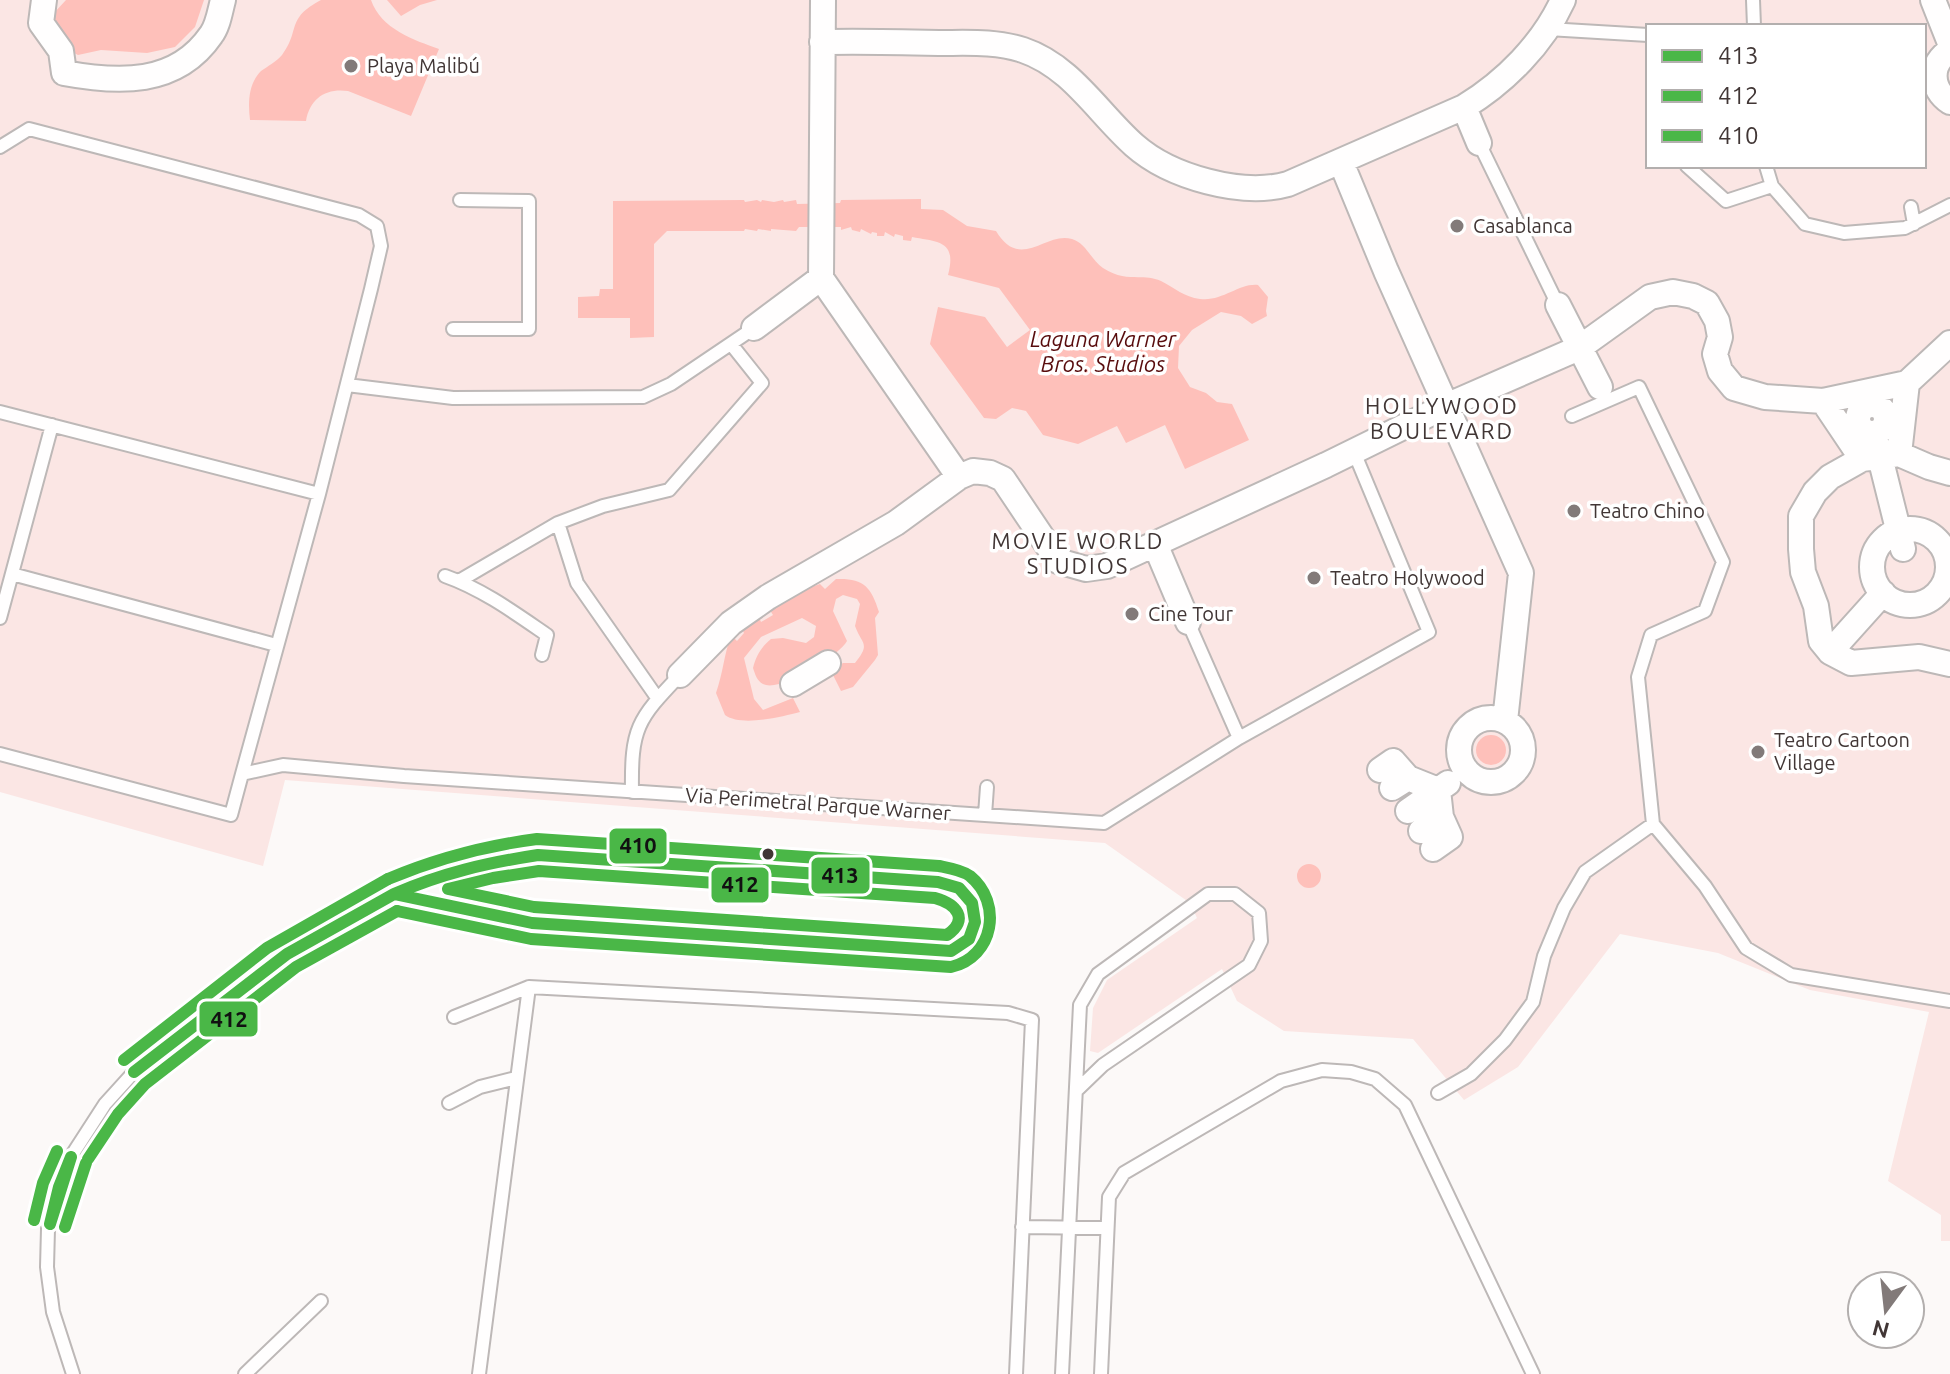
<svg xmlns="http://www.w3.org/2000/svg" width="1950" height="1374" font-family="Ubuntu,sans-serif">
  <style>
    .green { fill: #fbe6e4; fill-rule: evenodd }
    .water { fill: #fec0ba }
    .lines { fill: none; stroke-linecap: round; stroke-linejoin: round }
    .lane-casing { stroke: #bdb8b7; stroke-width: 16 }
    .street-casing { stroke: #bdb8b7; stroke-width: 28 }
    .lane { stroke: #fffefe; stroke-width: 12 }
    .street { stroke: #fffefe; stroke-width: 24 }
    .bus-1-casing { stroke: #fff; stroke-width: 18 }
    .bus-2-casing { stroke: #fff; stroke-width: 18 }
    .bus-3-casing { stroke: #fff; stroke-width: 18 }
    .bus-1 { stroke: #4ab747; stroke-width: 12 }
    .bus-2 { stroke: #4ab747; stroke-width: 12 }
    .bus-3 { stroke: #4ab747; stroke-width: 12 }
    .poi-dot { fill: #827a79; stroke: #fff; stroke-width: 3 }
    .bus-dot { fill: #413635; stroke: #fff; stroke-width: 3 }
    .labels { text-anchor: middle; stroke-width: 7; stroke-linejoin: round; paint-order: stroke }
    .poi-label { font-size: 20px; fill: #413635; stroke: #fff; text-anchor: start }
    .street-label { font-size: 20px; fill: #413635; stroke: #fff }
    .water-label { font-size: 22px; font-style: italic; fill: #580c0d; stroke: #fff }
    .neighbourhood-label { font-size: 22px; letter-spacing: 2px; fill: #413635; stroke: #fff }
    .line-badge { stroke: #fff; stroke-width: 3 }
    .pale-badge-label { font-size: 22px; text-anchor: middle; font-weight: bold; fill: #111 }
  </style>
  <rect width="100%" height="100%" fill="#fcf9f8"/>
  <path class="green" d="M0,0H1950V1241H1941V1215L1888,1181L1929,1012L1810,990L1718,953L1620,934L1518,1067L1464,1100L1413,1039L1284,1031L1237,1001L1222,969L1098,1053L1090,1051L1093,1008L1107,980L1197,918L1190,903L1105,843L285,780L263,866L0,792ZM1648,26H1924V166H1648Z"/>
  <path class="water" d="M66,0H204L195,27L175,47L147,53L101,50L78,55C63,47 54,30 54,13Z
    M321,0H371C381,29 414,40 439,49L411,116L348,91C326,88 310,98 306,121L250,120C248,103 248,84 261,71C268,66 276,62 282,55C301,30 285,19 321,0Z
    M387,0H437L420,5L401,16Z
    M921,199V209L943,210L967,226L996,231C1021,272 1045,231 1072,239C1086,243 1091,260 1103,268C1128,284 1142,272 1161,281C1175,288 1184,297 1200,299C1222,302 1239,283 1258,285L1268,297L1266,311L1267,316L1252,324L1241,316L1221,312L1192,330L1179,346L1178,368L1190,387L1206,393L1217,402L1232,404L1249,440L1185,469L1165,425L1126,443L1117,426L1078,444L1043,435L1026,411L1012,408L996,419L984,418L930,344L938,307L985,317L1007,347L1030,330L999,288L948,275C957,241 939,242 912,237L911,241L903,240V236L895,234L894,237L885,232L884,236H877V233L872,232L871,234L861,229L860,232L852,230L851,227L841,230V227H799L796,231L771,229V231L758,229L757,231L745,229L744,231H667L654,244V337L630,338V318H578V297L599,296L600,289H613V201L744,200L745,202L757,200L761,202L762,200L774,202L783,200L784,202L796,200L797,204L840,203L841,200Z
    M836,579C863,578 871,586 879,612L875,618L878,655L875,660L853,687L841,691L831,671L843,663H855C871,643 862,645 855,626L860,604L857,599L843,595L836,599L833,611L847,641C839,656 780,693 763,684C757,681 755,674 753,668C756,656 761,647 771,639L783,638L806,643L814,637L816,626L802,618L761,637L744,658L754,699L763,710L793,698L800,712C781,717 741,727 725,715L716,693C723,673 724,655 731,635L737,641L744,633L740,625L758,615L761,622L773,615L768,607L791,594L820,584L825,589Z
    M1476 750a15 15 0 1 1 30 0a15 15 0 1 1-30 0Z
    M1297 876a12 12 0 1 1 24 0a12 12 0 1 1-24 0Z"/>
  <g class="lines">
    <g class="lane-casing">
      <path id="lane" d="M1753,0L1754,26
        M1548,29L1648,35
        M1479,143L1558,305
        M0,147L29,129L359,215L377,226L381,246L371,289L319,494L242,774
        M1687,166L1726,201L1772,186
        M1766,166L1772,186L1805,224L1844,233L1905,228L1950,205
        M1911,207L1914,224
        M453,329H529V201L460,200
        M347,385L453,398L643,397L671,384L754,328
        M0,412L319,494
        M1572,416L1639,387L1723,562L1705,611L1651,635L1638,677L1653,824
        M558,523L577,583L658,699
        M12,574L276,645
        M445,576C482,589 515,613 547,635L542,655
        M459,581L558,523L603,506L669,490L762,383L731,344
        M0,618L52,425
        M1188,622L1239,738
        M0,754L231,815L242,774L283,765L404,776L1104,823L1239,738L1429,632L1354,452
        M632,792C631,728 637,720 680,675
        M985,815L987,787
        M481,864L474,884L482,912
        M454,1017L529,987
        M1438,1093L1471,1074L1505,1040L1533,1002L1544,956L1564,908L1585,872L1653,824L1705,886L1746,948L1791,975L1950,1001
        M449,1103L480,1087L516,1078
        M1022,1227L1107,1228
        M73,1374L53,1312L47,1267L48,1229L72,1155L105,1104L134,1072L287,954L394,894L439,875L490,862L538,855L938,882L959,888L972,903L975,922L969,939L951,951L532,923L394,894
        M245,1374L321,1301
        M479,1374L529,987L1008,1013L1032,1020L1016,1374
        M1062,1374L1080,1005L1098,974L1208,894H1235L1259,913L1261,941L1249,965L1103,1065L1076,1091
        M1101,1374L1109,1197L1124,1173L1281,1081L1322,1070L1351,1072L1375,1079L1405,1105L1533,1374"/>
    </g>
    <g class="street-casing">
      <path id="street" d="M44,0L41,23L61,51L64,73C118,83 176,86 211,35C218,26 220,11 223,0
        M823,0L821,278L959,477
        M1933,0L1950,43
        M822,42C861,41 900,42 939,43C967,43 996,41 1023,50C1071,66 1098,113 1134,145C1170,177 1242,197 1288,184L1464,107
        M1950,51C1929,63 1930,89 1950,102
        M1479,143L1464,107C1505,82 1543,44 1563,0
        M1341,162L1386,271L1521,573L1505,721
        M1558,305L1600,387
        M754,328L821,278
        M1823,401L1862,459
        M1858 419a14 14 0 1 1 28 0a14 14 0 1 1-28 0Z
        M1874,433L1903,549
        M1899,454L1907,383
        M1950,473L1929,467L1899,454L1862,459L1830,477L1815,492L1801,516V549L1803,572L1816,606L1821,641L1830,652L1851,663L1919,657L1950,664
        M1872 567a38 38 0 1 1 76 0a38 38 0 1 1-76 0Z
        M1155,544L1188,622
        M1830,652L1883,593
        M680,675L731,623L768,597L896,523L959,477L973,471L990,473L1003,479L1058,561L1086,569L1107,566L1326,465L1446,406L1579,348L1650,297L1673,292L1693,296L1707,303L1717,321L1720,337L1715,354L1720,371L1734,388L1765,397L1823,401L1907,383L1950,343
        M793,684L828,663
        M1459 750a32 32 0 1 1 64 0a32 32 0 1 1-64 0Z
        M1380,770L1393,761L1408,778
        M1392,788L1408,778L1438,790L1441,817L1421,831
        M1408,811L1448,783
        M1433,849L1450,837L1441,817"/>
    </g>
    <use href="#lane" class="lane"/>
    <use href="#street" class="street"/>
    <g class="bus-1-casing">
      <path id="bus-1" d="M538,855L938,882L959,888L972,903L975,922L969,939L951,951L532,923L394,894C443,873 486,863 538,855Z
        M287,954L394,894
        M287,954L394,894
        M134,1072L287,954
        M134,1072L287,954
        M50,1224L59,1187L71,1157
        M50,1224L71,1157"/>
    </g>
    <g class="bus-2-casing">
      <path id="bus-2" d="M539,871L935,898C956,904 970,919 947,935L534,907L448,889L493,878Z
        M124,1060L267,948L388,879
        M88,1159L118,1114L145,1084L296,967L397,911
        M34,1220L43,1183L57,1151
        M65,1227L86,1163"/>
    </g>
    <g class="bus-3-casing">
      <path id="bus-3" d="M388,879C438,858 483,846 537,839L939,866C949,868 962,870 970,876C1003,903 994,957 951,967L531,939L397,911"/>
    </g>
    <use href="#bus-1" class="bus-1"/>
    <use href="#bus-2" class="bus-2"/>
    <use href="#bus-3" class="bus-3"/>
  </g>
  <g class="poi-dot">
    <circle cx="351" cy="66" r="8"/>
    <circle cx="1457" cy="226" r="8"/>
    <circle cx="1574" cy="511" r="8"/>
    <circle cx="1314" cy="578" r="8"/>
    <circle cx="1132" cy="614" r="8"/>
    <circle cx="1758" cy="752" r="8"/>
  </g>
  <circle class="bus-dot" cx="768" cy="854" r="7"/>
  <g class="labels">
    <g class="poi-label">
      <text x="367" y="73">Playa Malibú</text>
      <text x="1473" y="233">Casablanca</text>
      <text x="1590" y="518">Teatro Chino</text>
      <text x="1330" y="585">Teatro Holywood</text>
      <text x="1148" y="621">Cine Tour</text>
      <text x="1774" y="747">Teatro Cartoon<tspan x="1774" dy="23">Village</tspan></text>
    </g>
    <g class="street-label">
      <text transform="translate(818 804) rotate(4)" y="7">Via Perimetral Parque Warner</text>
    </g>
    <g class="water-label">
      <text x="1103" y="347">Laguna Warner<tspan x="1103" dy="25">Bros. Studios</tspan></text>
    </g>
    <g class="neighbourhood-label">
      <text x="1442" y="414">HOLLYWOOD<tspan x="1442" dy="25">BOULEVARD</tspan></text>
      <text x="1078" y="549">MOVIE WORLD<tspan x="1078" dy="25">STUDIOS</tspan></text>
    </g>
  </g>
  <g class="line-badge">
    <rect x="608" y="827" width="60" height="38" rx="8" fill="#4ab747"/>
    <rect x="810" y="856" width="61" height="39" rx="8" fill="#4ab747"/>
    <rect x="710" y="866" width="60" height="38" rx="8" fill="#4ab747"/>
    <rect x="198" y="1000" width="61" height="38" rx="8" fill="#4ab747"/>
  </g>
  <g class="pale-badge-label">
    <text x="638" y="853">410</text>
    <text x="840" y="883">413</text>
    <text x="740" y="892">412</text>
    <text x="229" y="1027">412</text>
  </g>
  <rect x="1646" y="24" width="280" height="144" fill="#ffffff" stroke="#b3afae" stroke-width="2"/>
  <rect x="1662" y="50" width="40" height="12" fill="#4ab747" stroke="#b3afae" stroke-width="2"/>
  <text x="1718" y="64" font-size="24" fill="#413635">413</text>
  <rect x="1662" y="90" width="40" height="12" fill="#4ab747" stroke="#b3afae" stroke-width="2"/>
  <text x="1718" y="104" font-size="24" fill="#413635">412</text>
  <rect x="1662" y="130" width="40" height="12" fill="#4ab747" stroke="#b3afae" stroke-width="2"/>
  <text x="1718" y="144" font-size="24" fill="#413635">410</text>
  <g transform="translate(1886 1310) rotate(195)"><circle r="38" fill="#ffffff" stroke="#b3afae" stroke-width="2"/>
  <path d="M0-6L14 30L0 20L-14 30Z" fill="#827a79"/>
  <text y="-12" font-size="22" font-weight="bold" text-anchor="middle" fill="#413635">N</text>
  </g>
</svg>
